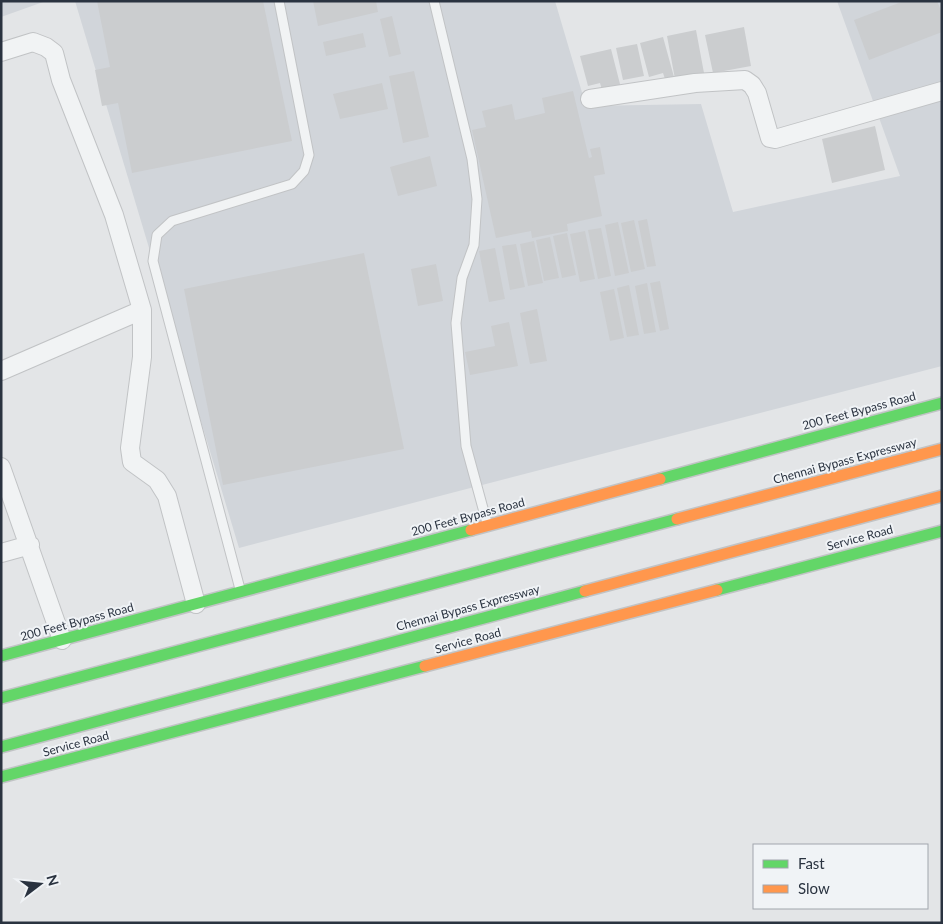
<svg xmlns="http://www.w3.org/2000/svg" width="943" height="924" font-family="Lato,sans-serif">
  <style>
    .built { fill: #d1d5da }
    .building { fill: #cbcdcf }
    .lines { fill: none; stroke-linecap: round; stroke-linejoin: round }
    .lane-casing { stroke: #c1c3c5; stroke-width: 11 }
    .street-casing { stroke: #c1c3c5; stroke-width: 20 }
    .fast-casing { stroke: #c1c3c5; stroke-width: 14 }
    .slow-casing { stroke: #c1c3c5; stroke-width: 14 }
    .lane { stroke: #f1f3f4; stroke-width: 9 }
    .street { stroke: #f1f3f4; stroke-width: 18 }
    .fast { stroke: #63d668; stroke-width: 11 }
    .slow { stroke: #ff974d; stroke-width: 11 }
    .labels { text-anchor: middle; stroke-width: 4; stroke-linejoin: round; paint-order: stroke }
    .street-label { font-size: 12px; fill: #2a3340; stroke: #f0f3f6 }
  </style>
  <rect width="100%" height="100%" fill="#e3e5e7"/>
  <path class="built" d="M1,1H46L1,17Z
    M75,1H555L586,106L701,104L733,212L900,176L837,1H942V366L239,548Z"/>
  <path class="building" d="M97,1H263L292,141L132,173L118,103L102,106L95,70L110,67Z
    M313,1H376L378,12L318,26Z
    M904,1H937L942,13V32L869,60L854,20Z
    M392,16L401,54L389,57L380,19Z
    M744,27L751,66L713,73L705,35Z
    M696,30L704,73L675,79L667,36Z
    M363,33L366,47L326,56L323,42Z
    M663,37L674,77L665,79L663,73L649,77L640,43Z
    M637,44L644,76L623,80L616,48Z
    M611,49L621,88L603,93L600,83L588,86L580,56Z
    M414,71L429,137L403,143L389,76Z
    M382,83L388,109L340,119L333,94Z
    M573,91L589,158L592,157L590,149L600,147L605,174L594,176L602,216L567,224L568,231L532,238L531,231L496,238L472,130L486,127L482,111L512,104L515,120L545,113L542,98Z
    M875,126L885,170L832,183L822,139Z
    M430,156L437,186L398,196L390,167Z
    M647,219L656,266L647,267L638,221Z
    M634,220L645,269L631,272L621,223Z
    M618,222L629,273L615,276L605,225Z
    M601,228L611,276L598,279L588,230Z
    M585,231L595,279L580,282L570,234Z
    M567,233L576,275L562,278L553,236Z
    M550,237L559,278L544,281L536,240Z
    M534,241L543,283L528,286L520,244Z
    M516,244L525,287L510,290L502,246Z
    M495,248L505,299L489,302L479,251Z
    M364,253L404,449L223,485L184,289Z
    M436,264L443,301L418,306L411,269Z
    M660,281L669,329L660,331L650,283Z
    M647,283L656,332L644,334L635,286Z
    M629,285L639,335L627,337L617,288Z
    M614,289L624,338L610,341L600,292Z
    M537,309L547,361L530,364L520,313Z
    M509,322L518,366L470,375L465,352L495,346L491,326Z"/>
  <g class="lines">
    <g class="lane-casing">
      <path id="lane" d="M434,1L472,159L477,199L474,245L462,278L456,323L466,446L487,523
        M240,589L153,261L157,235L172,221L292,184L304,171L309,155L279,1"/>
    </g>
    <g class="street-casing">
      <path id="street" d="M1,52L33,42L46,47L54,53L61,80L114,215L142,310L1,371
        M590,99L695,83L745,80L752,85L757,93L770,138L775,139L942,91
        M142,310V357L130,448L132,462L157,480L167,496L196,604
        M1,467L62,640
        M1,553L30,545"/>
    </g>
    <g class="fast-casing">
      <path id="fast" d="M660,479L942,403
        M717,590L942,531
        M1,656L471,530
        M1,698L677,519
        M1,747L585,591
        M1,777L425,666"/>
    </g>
    <g class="slow-casing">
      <path id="slow" d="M677,519L942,449
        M471,530L660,479
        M585,591L942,496
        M425,666L717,590"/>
    </g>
    <use href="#lane" class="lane"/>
    <use href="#street" class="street"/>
    <use href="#fast" class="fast"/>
    <use href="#slow" class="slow"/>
  </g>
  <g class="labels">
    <g class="street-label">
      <text transform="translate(859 411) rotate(-15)" y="4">200 Feet Bypass Road</text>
      <text transform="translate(845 461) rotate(-15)" y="4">Chennai Bypass Expressway</text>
      <text transform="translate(468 517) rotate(-15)" y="4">200 Feet Bypass Road</text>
      <text transform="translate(860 538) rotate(-15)" y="4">Service Road</text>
      <text transform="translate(468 608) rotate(-15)" y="4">Chennai Bypass Expressway</text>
      <text transform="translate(77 622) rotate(-15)" y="4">200 Feet Bypass Road</text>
      <text transform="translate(468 641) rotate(-15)" y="4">Service Road</text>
      <text transform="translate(76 744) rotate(-15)" y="4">Service Road</text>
    </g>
  </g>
  <rect width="943" height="924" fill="none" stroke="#2a3340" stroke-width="5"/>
  <rect x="753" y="844" width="175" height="65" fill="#f0f3f6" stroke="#a1a6ad"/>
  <rect x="763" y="860" width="25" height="8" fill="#63d668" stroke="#a1a6ad"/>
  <text x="798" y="869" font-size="15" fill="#2a3340">Fast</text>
  <rect x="763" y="885" width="25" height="8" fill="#ff974d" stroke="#a1a6ad"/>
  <text x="798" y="894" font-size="15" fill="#2a3340">Slow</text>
  <g transform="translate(40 884) rotate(74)" stroke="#f0f3f6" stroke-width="4" paint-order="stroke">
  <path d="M0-4L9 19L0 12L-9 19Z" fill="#2a3340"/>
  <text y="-8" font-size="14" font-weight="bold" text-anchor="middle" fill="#2a3340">N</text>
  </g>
</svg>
